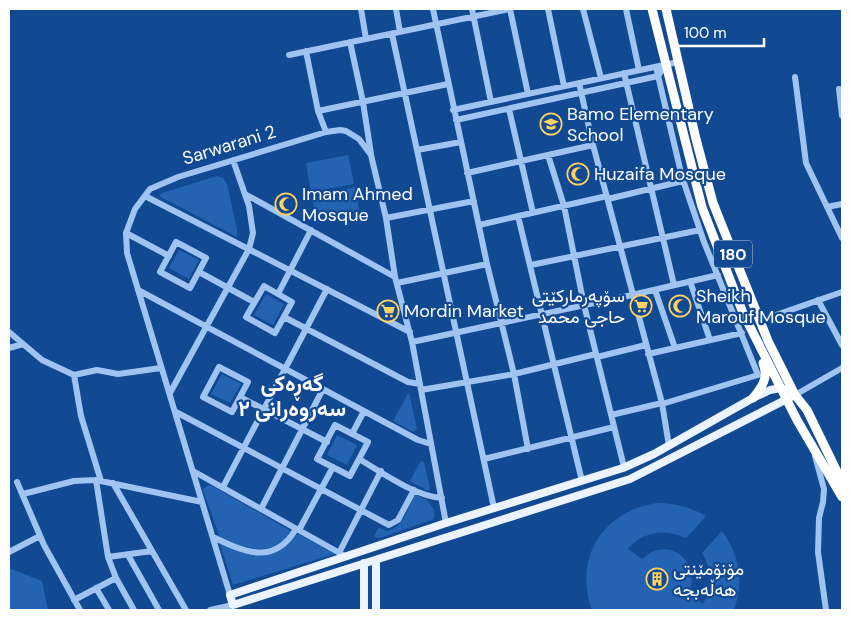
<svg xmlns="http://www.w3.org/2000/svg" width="851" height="619" font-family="'DM Sans',Vazirmatn,sans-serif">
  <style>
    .green { fill: #2463b2 }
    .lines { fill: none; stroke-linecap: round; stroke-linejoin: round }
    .minor { stroke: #a0c4f2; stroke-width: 6 }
    .major { stroke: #ebf3ff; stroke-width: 8 }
    .highway { stroke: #fff; stroke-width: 9 }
    .labels { text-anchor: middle; stroke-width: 4.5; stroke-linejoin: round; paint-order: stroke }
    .shield { fill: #124993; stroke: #b8c8df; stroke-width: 1 }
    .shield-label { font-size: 16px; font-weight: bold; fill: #fff }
    .poi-label { font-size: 18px; fill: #fff; stroke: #124993; text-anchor: start }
    .street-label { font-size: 18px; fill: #fff; stroke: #124993 }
    .district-label { font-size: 22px; font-weight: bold; fill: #fff; stroke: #124993 }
  </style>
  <rect width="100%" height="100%" fill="#124993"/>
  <path class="green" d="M348,155L354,184L311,192L306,163Z
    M217,176L223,178L227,184L237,230V237L159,196L162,193Z
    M355,187L360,215L317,223L312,196Z
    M179,250L199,260L189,279L169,268Z
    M266,294L284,304L273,325L254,315Z
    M222,374L241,384L230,403L211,394Z
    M409,392L417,429L413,432L393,421Z
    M337,435L357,445L347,465L327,455Z
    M422,461L424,462L430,488L428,491L410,481L420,462Z
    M208,485L214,487L291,531C273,560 245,548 220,538L204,493L203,489Z
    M417,495C428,499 436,507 434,519L380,538L374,537L378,528L384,529L385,531C402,530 408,509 414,496Z
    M657,503C675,503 690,507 706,516L686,538C666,529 642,531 628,549L642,559C668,534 702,561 689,593L703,604C713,588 712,569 702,553L722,531C740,556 744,582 734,610H592C573,558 603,511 657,503Z
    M298,534L335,554L233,585L219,541C257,560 262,559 298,534Z
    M9,568L42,581L48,610H9Z"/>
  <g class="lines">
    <path class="minor" d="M361,9L366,39
      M396,9L400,32
      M433,9L487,264L514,374L528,449
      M472,9L491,102
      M510,9L528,94
      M548,9L564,86
      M583,9L601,78
      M626,9L639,70
      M392,34L494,508
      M350,42L363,102L371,154
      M306,51L318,111L326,132
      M289,55L510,9
      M656,67L682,177L704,242L758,375L662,404
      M624,73L674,285
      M795,77L806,163L842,238
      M579,83L593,145L662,403L669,446
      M839,89L842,116
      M509,109L533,213
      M453,110L678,62
      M318,111L448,84
      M456,120L658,76L666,64
      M417,150L461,142
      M548,155L564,206L584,305L624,467
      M467,173L593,145
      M245,194L395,277
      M145,196L410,332
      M608,199L683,181
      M827,207L842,204
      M518,216L582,481
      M386,218L474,201
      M479,225L607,196
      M126,233L169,256
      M176,242L206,258L190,288L160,272Z
      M531,265L700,230
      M199,272L254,302
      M690,281L710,340
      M397,283L487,264
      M264,286L292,302L275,333L246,317Z
      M138,290L418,440L431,444
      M655,290L675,348
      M278,294L311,230
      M818,300L842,345
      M284,317L408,382L420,384
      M759,321L842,292
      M9,332L42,360L74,375L97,370L118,374L161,368
      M412,342L632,295L718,275
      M9,348L23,344
      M648,354L742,333
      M597,357L646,345
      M219,367L248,382L232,412L203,397Z
      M74,375L81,416L101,481
      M421,390L514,374L596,354
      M170,393L249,249L253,233L249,206L233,160
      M795,395L842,368
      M240,397L327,442
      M176,412L389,525L398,520L414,490
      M611,415L662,403
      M335,425L368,442L350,476L317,459Z
      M352,434L364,411
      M815,456L824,489L823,502L819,518L818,552L826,610
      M359,459C383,473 414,496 442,498
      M484,459L614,427
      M193,471L345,556
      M96,480L108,557L116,578L134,610
      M17,482L44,545L80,610
      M113,483L186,610
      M223,487L327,289
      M23,494L74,481L96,480L202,502
      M261,509L323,389
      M299,530L333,467
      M213,537C244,552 274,566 296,529
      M9,552L40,536
      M339,553L381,471
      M128,555L159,610
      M108,557L152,551
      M96,588L109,610
      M230,595L127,253L126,233L135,209L150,189L178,177L326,132L340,130L346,131L359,139L371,155L386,218L395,277L412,342L446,523
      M74,600L116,578
      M210,610L233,605"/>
    <path class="major" d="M781,388L795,395L630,479L233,605L230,595L446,523L623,468L654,454L753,398L770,390Z
      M364,563V610
      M376,610V560"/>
    <path class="highway" d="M652,9L702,207L743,313L797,420L842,497
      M666,9L696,139L713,203L768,341L795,395L807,410L842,482
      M753,398C762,387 769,378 763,363"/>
  </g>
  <defs>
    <g id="school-ring" transform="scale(1.125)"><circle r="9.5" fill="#124993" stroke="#ffd361" stroke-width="1.5"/><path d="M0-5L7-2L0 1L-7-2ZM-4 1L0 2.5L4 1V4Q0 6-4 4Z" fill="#ffd361"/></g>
    <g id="mosque-ring" transform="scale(1.125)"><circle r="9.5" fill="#124993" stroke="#ffd361" stroke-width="1.5"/><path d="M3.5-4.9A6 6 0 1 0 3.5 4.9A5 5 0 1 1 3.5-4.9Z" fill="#ffd361"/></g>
    <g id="supermarket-ring" transform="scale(1.125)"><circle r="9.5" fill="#124993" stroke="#ffd361" stroke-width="1.5"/><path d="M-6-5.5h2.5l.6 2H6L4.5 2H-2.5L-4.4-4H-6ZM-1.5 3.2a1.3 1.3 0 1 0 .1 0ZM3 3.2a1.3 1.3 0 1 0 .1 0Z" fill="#ffd361"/></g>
    <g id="building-ring" transform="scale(1.125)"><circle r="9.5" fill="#124993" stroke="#ffd361" stroke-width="1.5"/><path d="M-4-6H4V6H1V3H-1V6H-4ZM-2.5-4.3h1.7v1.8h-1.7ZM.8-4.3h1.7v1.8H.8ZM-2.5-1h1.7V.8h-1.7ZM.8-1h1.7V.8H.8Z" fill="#ffd361"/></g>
  </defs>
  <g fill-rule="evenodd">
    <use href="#school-ring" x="551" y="124"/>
    <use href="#mosque-ring" x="578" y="174"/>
    <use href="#mosque-ring" x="286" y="204"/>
    <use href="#supermarket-ring" x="641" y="306"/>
    <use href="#mosque-ring" x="680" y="306"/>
    <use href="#supermarket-ring" x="388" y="311"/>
    <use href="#building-ring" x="657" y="579"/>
  </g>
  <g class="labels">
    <rect class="shield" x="714" y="240.5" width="38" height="27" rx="4"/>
    <g class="shield-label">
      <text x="733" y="260">180</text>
    </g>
    <g class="poi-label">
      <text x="567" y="120">Bamo Elementary<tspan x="567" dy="21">School</tspan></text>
      <text x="594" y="180">Huzaifa Mosque</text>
      <text x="302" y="200">Imam Ahmed<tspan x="302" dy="21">Mosque</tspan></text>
      <text x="625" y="302" text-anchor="end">سۆپەرمارکێتی<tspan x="625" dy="21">حاجی محمد</tspan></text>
      <text x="696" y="302">Sheikh<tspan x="696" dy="21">Marouf Mosque</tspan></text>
      <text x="404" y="317">Mordin Market</text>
      <text x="673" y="575">مۆنۆمێنتی<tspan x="673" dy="21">هەڵەبجە</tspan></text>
    </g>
    <g class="street-label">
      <text transform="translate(229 145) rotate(-17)" y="6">Sarwarani 2</text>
    </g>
    <g class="district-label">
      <text x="292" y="391">گەڕەکی<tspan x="292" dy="25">سەروەرانی ٢</tspan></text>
    </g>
  </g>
  <rect width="851" height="619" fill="none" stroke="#ffffff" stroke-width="20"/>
  <path d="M676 38v8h88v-8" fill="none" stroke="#ffffff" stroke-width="2.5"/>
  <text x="684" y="38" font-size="15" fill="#ffffff" stroke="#124993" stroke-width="4" paint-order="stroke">100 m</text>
</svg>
